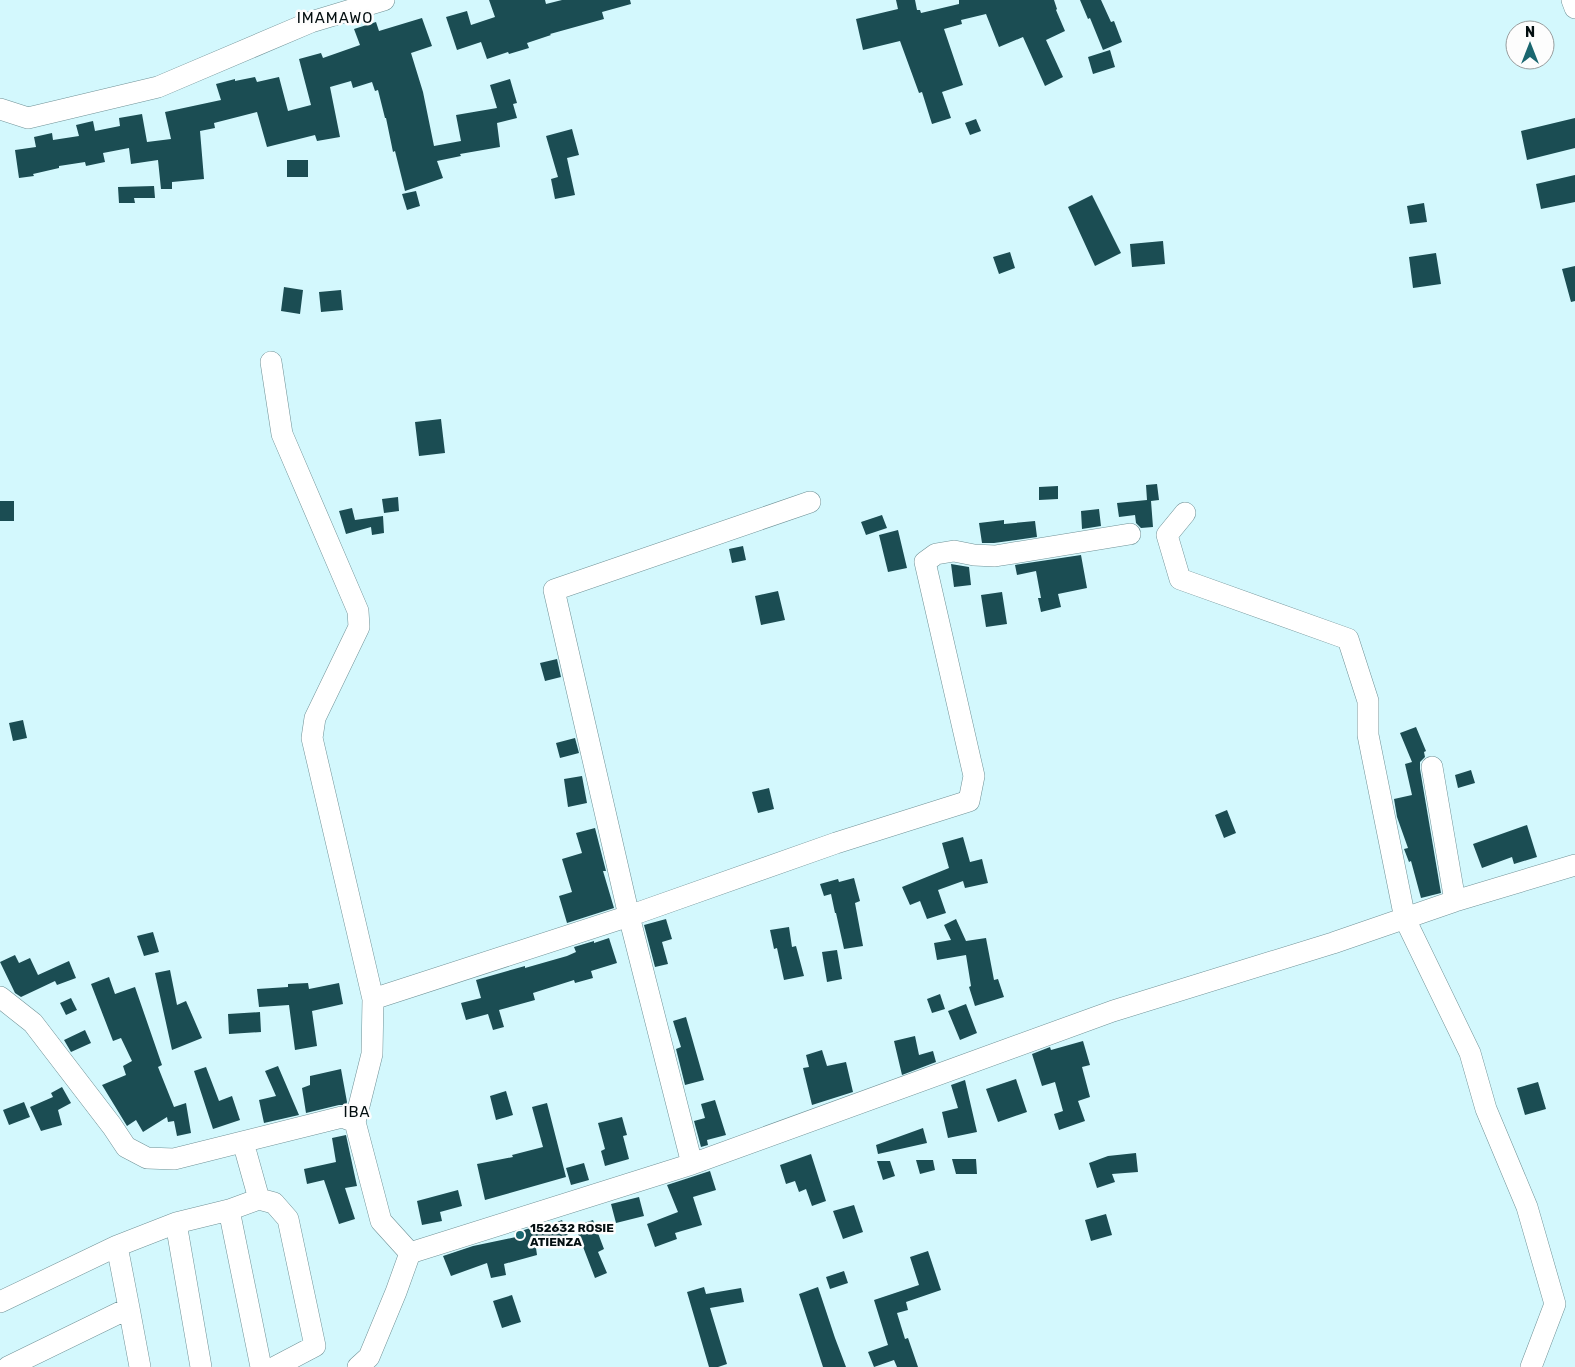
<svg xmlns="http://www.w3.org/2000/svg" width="1575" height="1367" font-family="Rubik,sans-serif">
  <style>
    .building { fill: #1b4d53 }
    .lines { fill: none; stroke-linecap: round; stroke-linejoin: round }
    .minor-casing { stroke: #709297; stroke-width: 22 }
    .minor { stroke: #fff; stroke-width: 21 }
    .poi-dot { fill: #1a666f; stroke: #fdfdfd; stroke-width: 2 }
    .labels { text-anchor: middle; stroke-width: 5; stroke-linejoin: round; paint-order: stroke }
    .poi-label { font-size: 12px; font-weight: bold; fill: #030e10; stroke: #fdfdfd; text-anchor: start }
    .quarter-label { font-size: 15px; letter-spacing: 1px; fill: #030e10; stroke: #fdfdfd }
  </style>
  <rect width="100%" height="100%" fill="#d3f8fd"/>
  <path class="building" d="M489,0H545L546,4L562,0H630L631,4L602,12L604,19L550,34L551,35L527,43L529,48L509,54L508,52L487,59L481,42L457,50L446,17L467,11L471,25L495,17Z
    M896,0H915L917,10H920L921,13L959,4V0H1054L1057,9L1056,10L1065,31L1046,40L1063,77L1045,86L1023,37L999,47L986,14L961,20L962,24L944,29L963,85L942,92L951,118L932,124L922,92L919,93L900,41L863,50L856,19L898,9Z
    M1080,0H1101L1111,22L1114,21L1122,42L1103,50L1090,18L1088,19Z
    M422,18L432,46L411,53L423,92L434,146L461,141L456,115L497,108L490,85L510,79L517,103L513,104L517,118L497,123L500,147L460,154L461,156L437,161L443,178L405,191L395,151L393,152L386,118H385L378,90L375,91L372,82L353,88L351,81L330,87L340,137L317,141L315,135L267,147L257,112L214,123L215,128L200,131L204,179L172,182V189H161L158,160L131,164L129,148L103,153L105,162L86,166L85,162L59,166V168L33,174L34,176L19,178L15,150L36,147L34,137L52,133L53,140L79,136L76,125L93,121L95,131L120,126L119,118L142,114L147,142L171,139L165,112L221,100L216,84L235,79V81L255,77L257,82L279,77L288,111L311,105L299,59L321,53L323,58L360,45L354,29L376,22L379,31Z
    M1110,50L1115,67L1093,74L1088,57Z
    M1575,118V148L1527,160L1521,131Z
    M976,119L981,131L970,135L965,123Z
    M572,129L579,155L567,158L575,195L555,199L551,179L558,177L546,136Z
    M287,160H308V177H287Z
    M1575,175V202L1541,209L1536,184Z
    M154,186L155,198H134L135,203H119L118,187Z
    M416,191L420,206L407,210L402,194Z
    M1092,195L1121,253L1095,266L1068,207Z
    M1424,203L1427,222L1410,224L1407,206Z
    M1163,241L1165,264L1132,267L1130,244Z
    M1010,252L1015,268L999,274L993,257Z
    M1436,253L1441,284L1413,288L1409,257Z
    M1575,266V301L1571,302L1562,269Z
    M284,287L303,290L300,314L281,311Z
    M341,290L343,310L321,312L319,292Z
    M441,419L445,453L419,456L415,422Z
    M1157,484L1159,500L1151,501L1153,527L1141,528L1136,523L1135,515L1119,517L1117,503L1147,500L1146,485Z
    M1058,486V499L1039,500V487Z
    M398,497L399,511L384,513L382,499Z
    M0,501H14V521H0Z
    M352,508L355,520L383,516L384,533L372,535L371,527L346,534L339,511Z
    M1099,509L1101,526L1082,529L1081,511Z
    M882,515L887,528L866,535L861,522Z
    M1004,520V524L1035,521L1037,537L994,543H982L979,523Z
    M898,530L907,568L888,572L879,535Z
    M743,546L746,560L732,563L729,549Z
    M1081,555L1087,588L1058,594L1061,607L1041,612L1038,598H1041L1036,571L1017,575L1015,565Z
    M951,564L969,567L971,585L954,587Z
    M778,591L785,620L761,625L755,596Z
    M1002,592L1007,624L986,627L981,595Z
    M557,659L561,677L545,681L540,663Z
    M23,720L27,738L13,741L9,723Z
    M1416,727L1426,751L1424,752L1425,757L1420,762V769L1441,893L1421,898L1411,861L1409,862L1404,849L1408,848L1397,817L1394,799L1412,795L1405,764L1412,762L1400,733Z
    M575,738L579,753L560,758L556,743Z
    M1471,770L1475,783L1458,788L1455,775Z
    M582,776L587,803L568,807L564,779Z
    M769,788L774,809L758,813L752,792Z
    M1227,810L1236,833L1224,838L1215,815Z
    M1527,825L1537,857L1514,864L1512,857L1482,868L1473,844Z
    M595,828L606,871H603L614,908L567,923L559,896L572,892L562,859L582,853L576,833Z
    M963,837L970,862L982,859L988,883L965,888L963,881L938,890L946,913L927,919L920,901L910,905L902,887L949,868L942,843Z
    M854,878L860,901L855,903L863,946L844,949L836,913H835L831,894L824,896L820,884L838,879L839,882Z
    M666,919L672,939L662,942L668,964L655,967L644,925Z
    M956,919L966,941L986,938L994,980L998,979L1004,997L975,1006L969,987L971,986L966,955L937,960L934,943L951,940L944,925Z
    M789,927L792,947L796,946L804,976L784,980L777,948L774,949L770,930Z
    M153,932L159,952L144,956L137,936Z
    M609,938L617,963L591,971L593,978L575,983L574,980L533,993L535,1000L499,1010L504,1027L493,1030L488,1014L466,1020L461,1003L481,998L476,980L525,966V968L567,956L576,952L574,947L594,941V943Z
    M837,950L842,979L827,982L822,952Z
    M15,955L19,963L30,958L38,975L69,961L76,978L57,985L55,981L21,997L15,993L0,962Z
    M170,970L177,1005L186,1001L202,1038L172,1050L155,973Z
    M109,977L115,994L135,987L162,1065L158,1067L174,1107L186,1103L191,1133L177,1136L174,1121L168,1122L167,1117L143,1132L136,1120L127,1126L102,1085L126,1075L123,1066L132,1061L121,1038L113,1041L91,984Z
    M308,983L309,989L339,983L343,1004L312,1011L317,1046L295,1050L289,1005L259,1007L257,989L288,987V984Z
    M940,994L945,1009L932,1013L927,999Z
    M71,998L77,1010L66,1015L60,1003Z
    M966,1004L977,1033L960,1040L948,1011Z
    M260,1012L261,1032L229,1034L228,1014Z
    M686,1017L704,1080L685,1085L676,1049L681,1047L673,1021Z
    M85,1030L91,1043L71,1052L64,1040Z
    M915,1036L919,1055L933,1051L936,1062L902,1075L894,1041Z
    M1083,1041L1090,1065L1082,1067L1090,1097L1078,1101L1085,1121L1059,1130L1054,1114L1063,1111L1055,1082L1042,1086L1032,1054L1050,1047L1051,1050Z
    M822,1050L827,1066L846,1062L853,1092L812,1105L803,1068L809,1067L806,1055Z
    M278,1066L299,1115L264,1123L259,1100L276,1096L265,1071Z
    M206,1067L219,1101L232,1096L240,1120L213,1129L194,1071Z
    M341,1069L347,1102L346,1105H339L306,1113L302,1088L310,1085V1076Z
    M1016,1079L1027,1112L998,1122L986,1089Z
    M965,1080L977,1132L948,1138L942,1112L958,1108L951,1085Z
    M1538,1082L1546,1109L1525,1115L1517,1088Z
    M62,1087L71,1103L58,1110L62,1125L41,1131L30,1107L53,1097L51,1093Z
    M506,1091L513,1115L496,1120L490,1096Z
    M715,1100L726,1135L707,1140L708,1145L701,1147L694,1121L705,1118L701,1104Z
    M24,1102L30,1117L9,1125L3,1110Z
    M547,1103L566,1177L485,1200L477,1164L513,1157L512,1155L543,1147L532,1107Z
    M622,1117L627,1135L623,1136L629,1159L605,1166L601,1151L605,1149L598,1123Z
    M923,1128L927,1143L878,1154L876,1145Z
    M346,1135L357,1186L345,1188L355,1219L339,1224L324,1180L307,1184L304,1169L336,1162L332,1138Z
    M1136,1153L1138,1172L1112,1174L1115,1182L1097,1188L1089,1163L1108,1156Z
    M811,1154L826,1201L812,1206L806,1189L799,1192L795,1181L786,1184L780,1165Z
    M952,1159H976L977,1174H956Z
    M916,1160H933L935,1170L920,1174Z
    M877,1161H890L895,1176L883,1180Z
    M584,1163L589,1180L571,1185L566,1168Z
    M710,1171L716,1190L693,1197L702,1225L675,1233L677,1239L655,1247L647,1224L678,1212L667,1185Z
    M458,1190L462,1206L440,1212L442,1221L422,1225L417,1201Z
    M639,1197L644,1216L616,1223L611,1204Z
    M854,1205L863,1232L843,1239L833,1211Z
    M1106,1214L1112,1235L1091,1241L1085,1220Z
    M562,1220L568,1235L536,1248L537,1255L504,1264L506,1275L491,1278L487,1263L451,1276L443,1256L473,1246L516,1237L515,1233L530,1228L531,1233Z
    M593,1220L604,1249L598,1252L607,1273L595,1278L575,1226Z
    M928,1251L941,1290L906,1302L908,1310L897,1313L905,1339L908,1338L918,1367H897L894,1360L874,1367L868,1352L888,1345L874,1300L919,1285L910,1257Z
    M844,1271L848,1283L830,1289L826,1277Z
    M704,1287L706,1294L741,1288L744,1302L710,1308L727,1364L718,1367H709L687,1292Z
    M818,1287L835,1338L846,1367H823L799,1294Z
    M512,1295L521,1322L502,1328L493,1301Z"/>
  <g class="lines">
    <g class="minor-casing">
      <path id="minor" d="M1572,0L1575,8
        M0,109L28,118L158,87L311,22L384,0
        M271,362L282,434L358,611L359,627L315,718L312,738L373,999L372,1054L355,1122
        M1185,513L1167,535L1180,579L1348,639L1368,701V735L1405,919L1470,1053L1486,1109L1527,1207L1555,1304L1531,1367
        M1432,767L1455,901
        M0,997L33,1023L112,1126L126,1147L147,1158L174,1159L342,1117L355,1122L381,1221L410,1253L692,1164L1113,1011L1333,943L1455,901L1575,865
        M373,999L629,916L836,843L969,801L974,776L925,562L936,554L954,551L974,555L995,556L1130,534
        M243,1142L259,1199
        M692,1164L629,916L554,590L810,502
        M229,1210L261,1367
        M176,1223L201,1367
        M0,1302L117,1246L176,1223L229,1210L259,1199L274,1203L288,1219L315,1346L275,1367
        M129,1308L140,1367
        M8,1367L129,1308L117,1246
        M358,1367L369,1357L396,1292L410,1253"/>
    </g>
    <use href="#minor" class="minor"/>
  </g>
  <circle class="poi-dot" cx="520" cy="1235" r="5"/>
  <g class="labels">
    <g class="poi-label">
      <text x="530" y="1232">152632 ROSIE<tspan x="530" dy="14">ATIENZA</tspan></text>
    </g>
    <g class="quarter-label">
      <text x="335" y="23">IMAMAWO</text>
      <text x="357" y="1117">IBA</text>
    </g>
  </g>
  <g transform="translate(1530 45)"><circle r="24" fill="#fdfdfd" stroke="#999d9e"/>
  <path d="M0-4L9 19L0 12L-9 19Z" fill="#1a666f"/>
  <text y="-8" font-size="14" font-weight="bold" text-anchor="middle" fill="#030e10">N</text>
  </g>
</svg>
